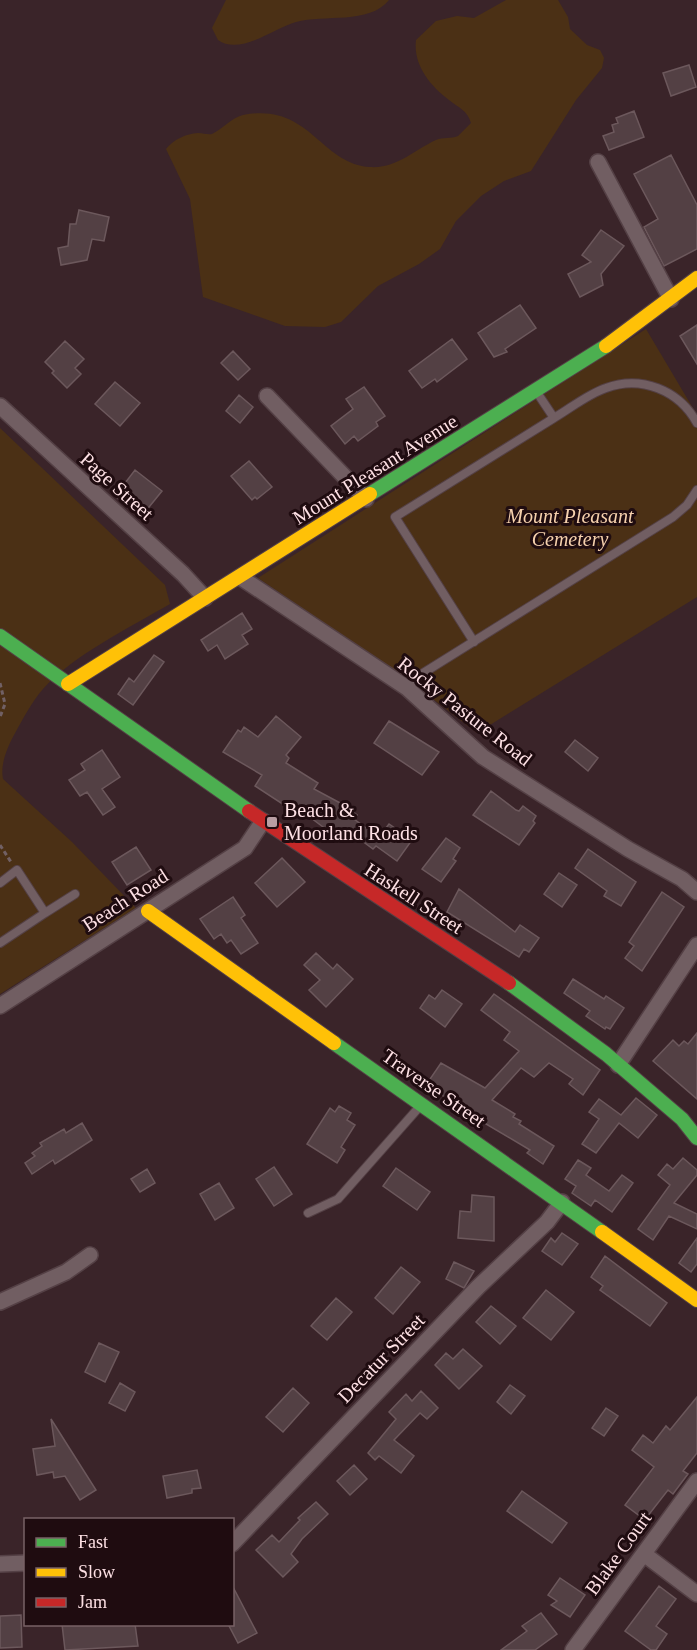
<svg xmlns="http://www.w3.org/2000/svg" width="697" height="1650" font-family="'Times New Roman',serif">
  <style>
    .green { fill: #4b3015 }
    .building { fill: #534044; stroke: #6c585c; stroke-width: 1.5 }
    .lines { fill: none; stroke-linecap: round; stroke-linejoin: round }
    .lane-casing { stroke: #544045; stroke-width: 10 }
    .street-casing { stroke: #544045; stroke-width: 18 }
    .fast-casing { stroke: #544045; stroke-width: 16 }
    .slow-casing { stroke: #544045; stroke-width: 16 }
    .jam-casing { stroke: #544045; stroke-width: 16 }
    .path { stroke: #716064; stroke-width: 3; stroke-dasharray: 4.5 3; stroke-linecap: butt }
    .lane { stroke: #715e62; stroke-width: 8 }
    .street { stroke: #715e62; stroke-width: 15 }
    .fast { stroke: #4caf50; stroke-width: 14 }
    .slow { stroke: #ffc107; stroke-width: 14 }
    .jam { stroke: #c62828; stroke-width: 14 }
    .poi-dot { fill: #b99ea3; stroke: #1f0c10; stroke-width: 2 }
    .labels { text-anchor: middle; stroke-width: 6; stroke-linejoin: round; paint-order: stroke }
    .street-label { font-size: 20px; fill: #fde0e4; stroke: #1f0c10 }
    .park-label { font-size: 20px; font-style: italic; fill: #f6d1ad; stroke: #1f0c10 }
    .poi-label { font-size: 20px; fill: #fde0e4; stroke: #1f0c10; text-anchor: start }
  </style>
  <rect width="100%" height="100%" fill="#3a2429"/>
  <path class="green" d="M226,0H389C369,25 324,14 296,22C274,28 240,56 218,40L212,28Z
    M506,0H558L568,17L570,29L587,45L600,50L604,58L602,68L576,100L531,171L504,181L481,196L456,221L440,249L419,264L378,286L341,322L325,327L285,326L203,297L190,199L166,149C174,139 186,134 198,133C203,133 208,135 212,134C223,129 231,118 243,115C310,102 320,164 370,167C396,169 414,150 436,140C443,137 451,139 458,136L471,123C467,110 459,108 449,100C429,85 413,64 416,40L436,21L457,16L474,18Z
    M646,329L697,415V597L477,733L411,682L258,578Z
    M0,428L165,585L170,604C129,628 75,654 43,689C31,703 23,719 14,735C7,748 0,765 3,779L72,842L136,908L0,994Z"/>
  <path class="building" d="M689,65L696,87L671,96L663,73Z
    M634,111L644,137L609,150L603,136L614,132L612,125L618,123L616,118Z
    M671,155L697,205V249L664,266L644,227L658,219L634,174Z
    M79,210L109,217L104,241L92,239L87,260L61,265L58,248L68,246L70,224H76Z
    M601,230L624,246L601,274L603,285L580,297L568,274L591,262L582,255Z
    M520,305L536,328L505,349L507,352L494,357L478,333Z
    M697,325V364L680,336Z
    M452,339L467,359L437,382L435,379L422,388L409,371Z
    M65,341L84,359L75,368L81,374L67,388L52,373L54,371L45,362Z
    M233,351L250,369L238,380L221,363Z
    M115,382L140,403L120,426L95,404Z
    M364,387L385,416L376,422L378,426L358,441L354,436L345,444L331,426L353,409L346,399Z
    M239,395L253,407L240,423L226,411Z
    M249,461L272,487L257,499L255,497L252,500L231,476Z
    M135,470L162,491L145,512L138,506L134,511L115,496Z
    M242,613L252,629L242,635L248,644L225,659L217,645L208,651L201,640Z
    M154,655L164,662L133,705L118,694L129,678L134,682Z
    M276,716L301,737L286,755L289,758L286,763L318,783L314,789L342,804L357,815L354,819L379,837L389,824L412,840L397,861L376,846L373,849L346,829L339,839L307,815L304,818L255,786L262,775L223,752L238,730L241,732L244,727L258,737Z
    M389,721L439,752L422,775L374,743Z
    M575,740L598,758L588,771L565,752Z
    M102,750L120,777L102,789L115,807L103,815L87,792L80,796L69,780L85,770L81,764Z
    M491,791L516,810L519,811L523,806L536,816L533,821L535,823L519,845L473,815Z
    M446,838L460,848L453,859L456,861L441,882L422,869Z
    M136,847L151,870L127,885L112,862Z
    M588,849L636,882L621,906L604,896L607,891L575,868Z
    M282,858L305,882L277,907L255,883Z
    M559,873L577,885L562,907L544,894Z
    M459,889L515,932L520,925L539,938L529,952L524,949L519,957L447,912Z
    M662,892L684,907L642,971L625,958L634,946L629,942Z
    M233,897L245,915L241,918L258,943L241,954L231,940L227,943L221,934L214,939L200,919Z
    M316,953L333,969L337,964L353,979L326,1007L309,990L320,980L304,965Z
    M573,979L604,999L606,996L624,1008L610,1029L606,1027L605,1029L586,1016L590,1011L564,993Z
    M442,990L462,1004L445,1027L420,1008L429,995L435,999Z
    M494,994L600,1070L583,1095L569,1084L573,1079L549,1063L534,1077L521,1068L492,1100L515,1114L513,1117L521,1121L519,1124L554,1146L543,1164L527,1153L530,1150L476,1118L473,1121L456,1109L458,1106L431,1088L432,1085L428,1082L441,1063L485,1088L519,1051L504,1040L510,1032L481,1010Z
    M697,1033V1099L653,1061L673,1040L679,1046L684,1041L688,1044Z
    M636,1098L657,1115L638,1138L619,1123L596,1153L582,1144L599,1119L589,1112L599,1099L621,1115Z
    M339,1106L351,1113L347,1120L355,1125L341,1147L345,1150L337,1163L307,1144L330,1108L335,1112Z
    M82,1123L92,1140L55,1164L53,1160L32,1174L25,1163L35,1156L32,1153L42,1146L40,1143L64,1129L66,1133Z
    M683,1158L697,1170V1175L674,1203L697,1214V1229L669,1216L653,1240L638,1229L670,1185L658,1175L667,1164L673,1169Z
    M578,1160L591,1168L586,1175L609,1191L622,1175L633,1183L612,1212L595,1200L591,1206L572,1193L576,1186L565,1179Z
    M274,1167L292,1194L274,1206L256,1179Z
    M396,1168L430,1192L417,1210L383,1186Z
    M147,1169L155,1183L140,1192L131,1179Z
    M219,1183L234,1208L215,1220L200,1194Z
    M472,1195L494,1197V1241L458,1238L460,1211L471,1212Z
    M562,1233L578,1244L562,1265L542,1251L551,1238L555,1242Z
    M697,1238V1264L691,1272L679,1263Z
    M605,1256L667,1303L650,1326L600,1290L603,1286L591,1277Z
    M454,1262L474,1271L464,1288L446,1279Z
    M401,1267L420,1282L393,1314L375,1298Z
    M546,1290L574,1312L551,1340L523,1318Z
    M336,1298L352,1312L327,1340L311,1326Z
    M491,1306L516,1326L500,1344L476,1322Z
    M99,1343L119,1352L105,1382L85,1372Z
    M463,1349L482,1366L459,1389L435,1365L446,1353L453,1359Z
    M120,1383L135,1392L125,1411L109,1403Z
    M510,1385L525,1396L511,1414L497,1402Z
    M293,1388L309,1403L283,1432L266,1417Z
    M421,1391L438,1408L427,1419L420,1413L394,1440L414,1456L401,1473L379,1456L375,1460L368,1453L396,1419L389,1412L406,1394L412,1401Z
    M697,1397V1453L683,1471L688,1474L673,1494L668,1490L647,1517L643,1514L641,1517L625,1505L654,1467L632,1450L643,1435L653,1443L666,1426L670,1430Z
    M606,1408L618,1416L604,1436L592,1428Z
    M51,1419L96,1490L80,1500L65,1476L54,1478L53,1472L37,1475L33,1449L55,1446Z
    M354,1465L367,1479L350,1495L337,1481Z
    M197,1470L201,1488L192,1489V1493L167,1498L163,1476Z
    M522,1491L567,1523L552,1543L507,1511Z
    M316,1502L328,1514L302,1539L291,1554L298,1562L283,1577L256,1550L272,1535L279,1542L300,1520L298,1518Z
    M560,1578L585,1595L570,1617L551,1605L557,1601L548,1595Z
    M232,1585L257,1633L238,1643L228,1624H232Z
    M659,1586L676,1599L656,1626L667,1634L656,1650H651L625,1631Z
    M541,1613L557,1634L535,1650H501L527,1631L522,1626Z
    M21,1615L22,1647L0,1648V1616Z
    M62,1624H135L138,1646L65,1650Z"/>
  <g class="lines">
    <g class="lane-casing">
      <path id="lane" d="M536,391L554,418C571,408 588,394 606,388C641,375 679,390 697,423
        M474,642L395,517L554,418
        M407,688L420,675L673,517L687,505L697,490
        M0,883L17,870L45,913L0,943
        M45,913L75,894
        M308,1213L338,1199L421,1105"/>
    </g>
    <g class="street-casing">
      <path id="street" d="M598,162L671,299
        M267,396L366,499
        M0,406L183,574L205,598
        M240,577L407,688L483,757L628,849L682,879L697,892
        M0,1006L245,848L263,821
        M618,1065L697,945
        M0,1302L66,1272L90,1255
        M232,1544L478,1287L547,1222L562,1202
        M644,1554L697,1594
        M0,1564L26,1563
        M573,1650L697,1481"/>
    </g>
    <g class="fast-casing">
      <path id="fast" d="M370,494L606,346
        M0,636L249,811
        M509,983L606,1054L682,1119L697,1138
        M334,1043L602,1232"/>
    </g>
    <g class="slow-casing">
      <path id="slow" d="M606,346L697,278
        M68,684L370,494
        M148,911L334,1043
        M602,1232L697,1300"/>
    </g>
    <g class="jam-casing">
      <path id="jam" d="M249,811L509,983"/>
    </g>
    <path class="path" d="M0,683L5,704L0,717
      M0,845L11,862"/>
    <use href="#lane" class="lane"/>
    <use href="#street" class="street"/>
    <use href="#fast" class="fast"/>
    <use href="#slow" class="slow"/>
    <use href="#jam" class="jam"/>
  </g>
  <rect class="poi-dot" x="266" y="816" width="12" height="12" rx="3"/>
  <g class="labels">
    <g class="street-label">
      <text transform="translate(375 469) rotate(-32)" y="7">Mount Pleasant Avenue</text>
      <text transform="translate(117 486) rotate(42)" y="7">Page Street</text>
      <text transform="translate(465 711) rotate(38)" y="7">Rocky Pasture Road</text>
      <text transform="translate(414 898) rotate(33)" y="7">Haskell Street</text>
      <text transform="translate(125 900) rotate(-33)" y="7">Beach Road</text>
      <text transform="translate(434 1088) rotate(35)" y="7">Traverse Street</text>
      <text transform="translate(381 1358) rotate(-46)" y="7">Decatur Street</text>
      <text transform="translate(618 1553) rotate(-54)" y="7">Blake Court</text>
    </g>
    <g class="park-label">
      <text x="570" y="523">Mount Pleasant<tspan x="570" dy="23">Cemetery</tspan></text>
    </g>
    <g class="poi-label">
      <text x="284" y="817">Beach &amp;<tspan x="284" dy="23">Moorland Roads</tspan></text>
    </g>
  </g>
  <rect x="24" y="1518" width="210" height="108" fill="#1f0c10" stroke="#786165" stroke-width="1.5"/>
  <rect x="36" y="1538" width="30" height="9" fill="#4caf50" stroke="#786165" stroke-width="1.5"/>
  <text x="78" y="1548" font-size="18" fill="#fde0e4">Fast</text>
  <rect x="36" y="1568" width="30" height="9" fill="#ffc107" stroke="#786165" stroke-width="1.5"/>
  <text x="78" y="1578" font-size="18" fill="#fde0e4">Slow</text>
  <rect x="36" y="1598" width="30" height="9" fill="#c62828" stroke="#786165" stroke-width="1.5"/>
  <text x="78" y="1608" font-size="18" fill="#fde0e4">Jam</text>
</svg>
